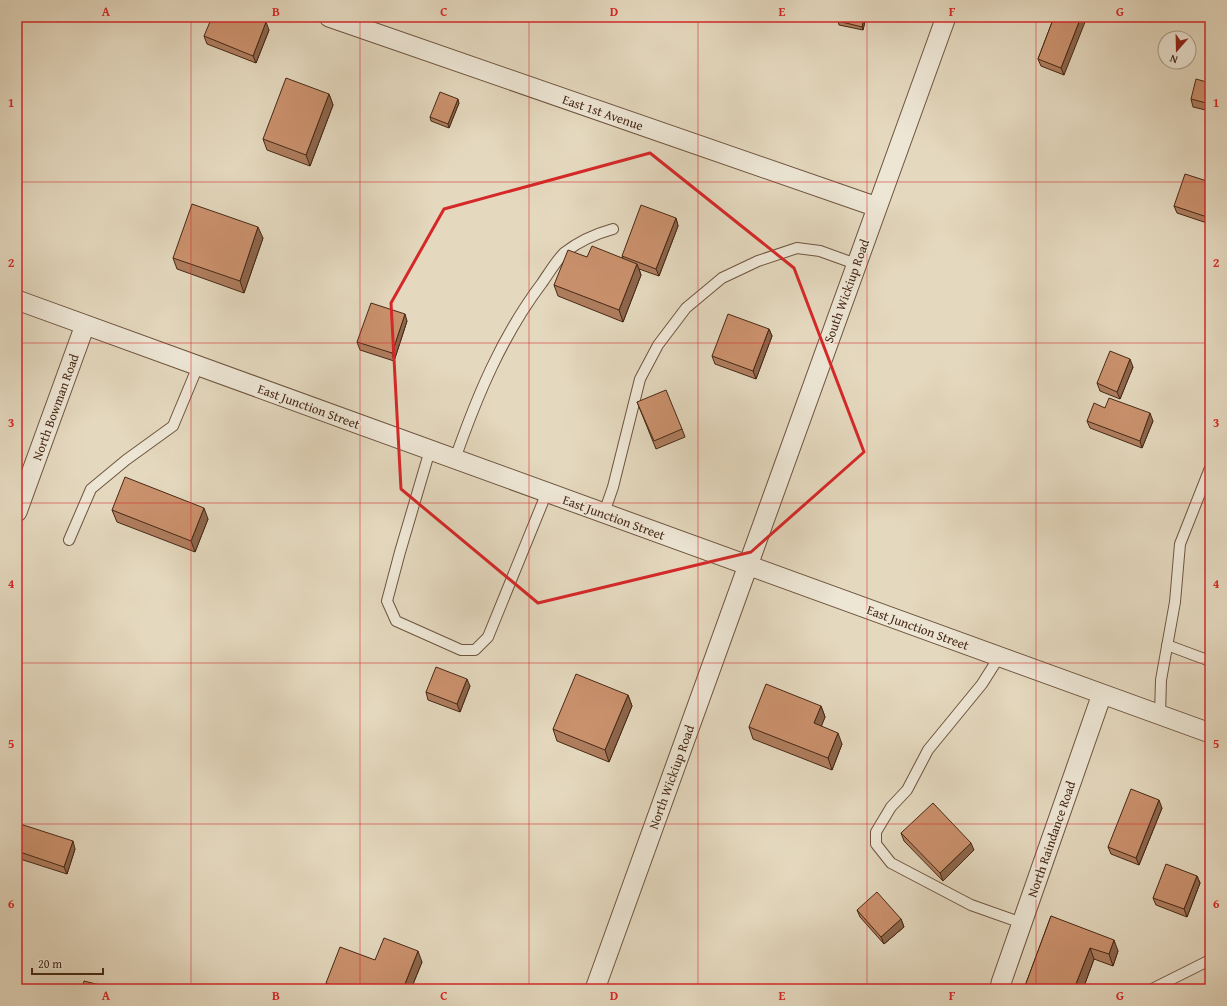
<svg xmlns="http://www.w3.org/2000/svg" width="1227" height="1006" font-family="'Gentium Book Plus',serif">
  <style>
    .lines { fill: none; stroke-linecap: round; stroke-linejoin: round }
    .lane-casing { stroke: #6e543f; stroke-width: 12 }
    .street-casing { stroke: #6e543f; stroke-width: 21 }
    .lane { stroke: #ede6d5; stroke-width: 10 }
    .street { stroke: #ede6d5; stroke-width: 19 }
    .wall { fill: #ae7d5e; stroke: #472815 }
    .shaded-wall { fill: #8d664c; stroke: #472815 }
    .building { fill: #ca916d; stroke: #472815 }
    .marked { fill: none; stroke: #d62828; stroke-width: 3; stroke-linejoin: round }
    .grid { fill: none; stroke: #d62828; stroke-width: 1; stroke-opacity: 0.55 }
    .labels { text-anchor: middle; stroke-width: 3; stroke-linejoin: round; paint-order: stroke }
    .street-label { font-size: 13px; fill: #472815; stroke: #ede6d5 }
    .neatline { fill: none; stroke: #d62828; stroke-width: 1.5 }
    .grid-label { font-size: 13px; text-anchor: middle; font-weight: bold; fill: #d62828 }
  </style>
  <rect width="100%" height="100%" fill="#e4d8be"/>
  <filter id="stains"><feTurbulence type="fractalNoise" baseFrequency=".005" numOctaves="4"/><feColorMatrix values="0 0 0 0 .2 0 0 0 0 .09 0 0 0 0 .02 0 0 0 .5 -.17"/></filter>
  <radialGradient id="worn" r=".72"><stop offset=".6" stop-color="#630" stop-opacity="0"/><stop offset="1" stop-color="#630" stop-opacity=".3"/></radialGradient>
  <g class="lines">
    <g class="lane-casing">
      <path id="lane" d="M430,450L400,552L387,601L396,621L461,650H475L488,637L547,492
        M455,459C477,396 502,336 542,283C549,273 556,261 564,253C579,241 595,234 613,229
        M604,513L613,487L640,379L658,345L686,308L722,278L758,261L797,248L820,251L856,264
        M69,540L91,489L126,460L173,426L198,366
        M1167,645L1210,661
        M999,657L982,684L928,750L907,790L891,807L876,832V844L891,863L971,905L1022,923
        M1160,715L1161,680L1175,602L1180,544L1210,468
        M1152,989L1210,960"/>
    </g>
    <g class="street-casing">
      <path id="street" d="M329,17L877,207
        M17,300L1210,733
        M17,512L85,325
        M1001,983L1102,694
        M595,989L946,17"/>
    </g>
    <use href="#lane" class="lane"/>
    <use href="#street" class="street"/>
  </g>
  <path class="wall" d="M866,17L863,30L839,25L838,21Z
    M1054,17L1064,75L1041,66L1038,59Z
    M269,30L256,63L207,44L204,36Z
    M1210,83V111L1193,107L1191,99Z
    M329,94L333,105L310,166L267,150L263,139Z
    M459,103L449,128L431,121L430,117Z
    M1210,182V224L1177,213L1174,206Z
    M676,218L678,226L659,276L639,269L641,275L623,322L558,296L554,285L587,257L623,258L622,256Z
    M263,238L244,293L177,269L173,258Z
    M407,321L394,361L360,350L357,342Z
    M769,329L772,336L756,379L715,364L712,356Z
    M1133,367L1120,399L1100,391L1097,383Z
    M637,402L682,429L685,437L656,449Z
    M1105,408L1153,421L1142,448L1090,428L1087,421Z
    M112,510L208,519L195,552L117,522Z
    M470,686L460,712L428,700L426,692Z
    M628,695L632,706L609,762L557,741L553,729Z
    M821,706L825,717L821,726L842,744L832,770L753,739L749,727Z
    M1162,808L1139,865L1111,854L1108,847Z
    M17,823L75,849L67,874L17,858Z
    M901,833L974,850L943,881L904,841Z
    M1197,876L1200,883L1187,917L1156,905L1153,898Z
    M857,910L901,919L904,927L884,944L860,917Z
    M1051,916L1118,951L1113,966L1094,959L1083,989H1026L1025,986Z
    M375,960L422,962L411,989H328L326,983Z"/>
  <path class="shaded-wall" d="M864,17H866L863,30L862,27Z
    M1081,17H1087L1064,75L1061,68Z
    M266,22L269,30L256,63L253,56Z
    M329,94L333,105L310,166L306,155Z
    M458,99L459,103L449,128L448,124Z
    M676,218L678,226L659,276L656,269Z
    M258,227L263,238L244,293L240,281Z
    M637,264L641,275L623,322L619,310Z
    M405,314L407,321L394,361L392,353Z
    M769,329L772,336L756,379L753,371Z
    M1130,359L1133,367L1120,399L1117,392Z
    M1150,413L1153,421L1142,448L1140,441Z
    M204,508L208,519L195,552L191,541Z
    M467,679L470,686L460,712L457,704Z
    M628,695L632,706L609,762L605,750Z
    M821,706L825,717L818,735L814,723Z
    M838,733L842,744L832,770L828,758Z
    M1159,800L1162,808L1139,865L1136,858Z
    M73,841L75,849L67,874L64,867Z
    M971,843L974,850L943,881L940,873Z
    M1197,876L1200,883L1187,917L1184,909Z
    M901,919L904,927L884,944L881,937Z
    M1114,940L1118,951L1113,966L1109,954Z
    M1090,948L1094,959L1083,989H1074Z
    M418,951L422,962L411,989H403Z"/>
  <path class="building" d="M212,17H252L266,22L253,56L204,36Z
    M839,17H864L862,27L838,21Z
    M1054,17H1081L1061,68L1038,59Z
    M286,78L329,94L306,155L263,139Z
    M1196,79L1210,83V104L1191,99Z
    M440,92L458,99L448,124L430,117Z
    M1185,174L1210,182V218L1174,206Z
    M192,204L258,227L240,281L173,258Z
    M641,205L676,218L656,269L622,256Z
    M592,246L637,264L619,310L554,285L568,250L587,257Z
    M371,303L405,314L392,353L357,342Z
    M728,314L769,329L753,371L712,356Z
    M1110,351L1130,359L1117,392L1097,383Z
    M666,390L682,429L654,441L637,402Z
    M1109,398L1150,413L1140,441L1087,421L1094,403L1105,408Z
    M125,477L204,508L191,541L112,510Z
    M436,667L467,679L457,704L426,692Z
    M576,674L628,695L605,750L553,729Z
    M766,684L821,706L814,723L838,733L828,758L749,727Z
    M1131,789L1159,800L1136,858L1108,847Z
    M933,803L971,843L940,873L901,833Z
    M17,823L73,841L64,867L17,851Z
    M1166,864L1197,876L1184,909L1153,898Z
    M877,892L901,919L881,937L857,910Z
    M1051,916L1114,940L1109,954L1090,948L1074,989H1033L1025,986Z
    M384,938L418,951L403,989H342L326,983L340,947L375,960Z
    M84,981L116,989H82Z"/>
  <path class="marked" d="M650,153L794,268L864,452L751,552L538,603L401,489L391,303L444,209Z"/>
  <path class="grid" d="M191,17V989M360,17V989M529,17V989M698,17V989M867,17V989M1036,17V989M17,182H1210M17,343H1210M17,503H1210M17,663H1210M17,824H1210"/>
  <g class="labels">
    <g class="street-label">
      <text transform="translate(603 112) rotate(19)" y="5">East 1st Avenue</text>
      <text transform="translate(846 291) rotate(-70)" y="5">South Wickiup Road</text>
      <text transform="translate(309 406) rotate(20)" y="5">East Junction Street</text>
      <text transform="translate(55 407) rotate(-70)" y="5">North Bowman Road</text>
      <text transform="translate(614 517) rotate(20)" y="5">East Junction Street</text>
      <text transform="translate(918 627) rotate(20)" y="5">East Junction Street</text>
      <text transform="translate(671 777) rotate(-70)" y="5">North Wickiup Road</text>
      <text transform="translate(1051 839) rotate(-71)" y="5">North Raindance Road</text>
    </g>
  </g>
  <rect width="1227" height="1006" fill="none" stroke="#e4d8be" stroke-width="44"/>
  <g transform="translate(1177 50) rotate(200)"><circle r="19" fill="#ede6d5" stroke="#ab9a88"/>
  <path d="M0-3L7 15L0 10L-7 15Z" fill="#8f2418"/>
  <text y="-6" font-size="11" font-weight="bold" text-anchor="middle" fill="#472815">N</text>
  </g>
  <path d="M32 968v6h71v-6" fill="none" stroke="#472815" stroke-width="2"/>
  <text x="38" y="968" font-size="12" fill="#472815" stroke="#ede6d5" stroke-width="3" paint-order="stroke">20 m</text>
  <rect x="22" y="22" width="1183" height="962" class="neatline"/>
  <g class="grid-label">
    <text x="106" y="16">A</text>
    <text x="276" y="16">B</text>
    <text x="444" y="16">C</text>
    <text x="614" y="16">D</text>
    <text x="782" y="16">E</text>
    <text x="952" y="16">F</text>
    <text x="1120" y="16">G</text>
    <text x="11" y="107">1</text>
    <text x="1216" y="107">1</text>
    <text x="11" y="267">2</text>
    <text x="1216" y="267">2</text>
    <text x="11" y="427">3</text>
    <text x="1216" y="427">3</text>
    <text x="11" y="588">4</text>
    <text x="1216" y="588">4</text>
    <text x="11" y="748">5</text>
    <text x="1216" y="748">5</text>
    <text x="11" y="908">6</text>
    <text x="1216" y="908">6</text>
    <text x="106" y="1000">A</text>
    <text x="276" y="1000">B</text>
    <text x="444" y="1000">C</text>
    <text x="614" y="1000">D</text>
    <text x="782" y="1000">E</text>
    <text x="952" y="1000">F</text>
    <text x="1120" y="1000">G</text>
  </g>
  <rect width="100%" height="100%" filter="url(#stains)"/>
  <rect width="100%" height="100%" fill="url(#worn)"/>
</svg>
